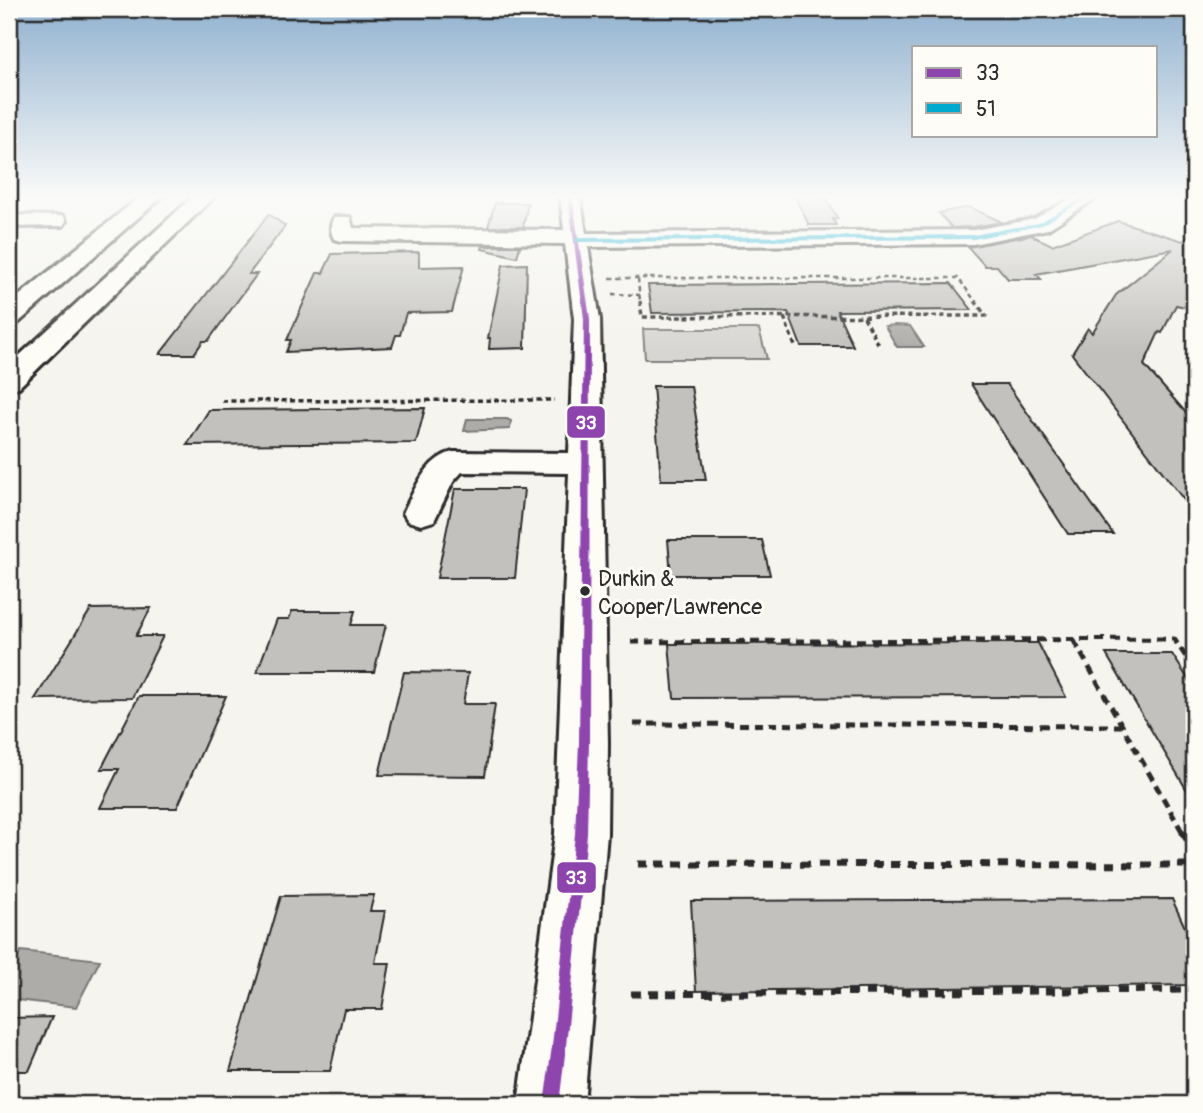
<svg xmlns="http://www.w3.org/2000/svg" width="1203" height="1113" font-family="Pangolin,sans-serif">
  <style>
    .green { fill: #d7d6d2; stroke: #81807e; stroke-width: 2 }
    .water { fill: #adaca9; stroke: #797877; stroke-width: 2 }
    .building { fill: #c2c1be; stroke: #2b2b2b; stroke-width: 2 }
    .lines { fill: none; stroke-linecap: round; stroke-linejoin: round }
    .minor-casing { stroke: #2b2b2b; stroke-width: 6 }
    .highway-casing { stroke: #2b2b2b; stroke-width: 6 }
    .path-far3 { stroke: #2b2b2b; stroke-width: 2.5; stroke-dasharray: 4.5 3.5; stroke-linecap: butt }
    .path-far2 { stroke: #2b2b2b; stroke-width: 3.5; stroke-dasharray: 5 3.5; stroke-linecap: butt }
    .path-far1 { stroke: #2b2b2b; stroke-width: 5; stroke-dasharray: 9 6; stroke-linecap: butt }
    .path { stroke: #2b2b2b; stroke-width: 7; stroke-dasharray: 10 8; stroke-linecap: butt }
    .minor { fill: #fdfcf7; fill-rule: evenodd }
    .highway { fill: #fdfcf7; fill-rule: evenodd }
    .bus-1-casing { stroke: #fdfcf7; stroke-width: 5 }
    .bus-2-casing { stroke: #fdfcf7; stroke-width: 5 }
    .bus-1 { fill: #8e44ad; fill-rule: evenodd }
    .bus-2 { fill: #00a9ce; fill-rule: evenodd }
    .bus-dot { fill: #2b2b2b; stroke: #fdfcf7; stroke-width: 2.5 }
    .labels { text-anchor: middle; stroke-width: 6; stroke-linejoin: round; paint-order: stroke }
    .bus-label { font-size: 22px; fill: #2b2b2b; stroke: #fdfcf7; text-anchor: start }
    .line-badge { stroke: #fdfcf7; stroke-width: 2.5 }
    .badge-label { font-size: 19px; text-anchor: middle; font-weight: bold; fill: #fff }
  </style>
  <rect width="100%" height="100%" fill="#f5f4ef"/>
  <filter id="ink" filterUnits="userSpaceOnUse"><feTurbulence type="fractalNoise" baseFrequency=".0143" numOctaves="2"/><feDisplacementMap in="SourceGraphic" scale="14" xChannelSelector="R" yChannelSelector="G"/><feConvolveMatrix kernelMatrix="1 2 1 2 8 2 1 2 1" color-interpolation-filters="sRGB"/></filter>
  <g filter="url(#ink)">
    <path class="green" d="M643,329H759L767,359H645Z"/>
    <path class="water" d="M895,325L910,326L924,347H897L885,326Z
      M467,419H507L511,421L510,429L464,431Z
      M21,951L100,960L76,1007L9,999V971Z"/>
    <path class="building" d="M794,195H824L838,219H833L836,225H809Z
      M495,203H528L523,227H488Z
      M969,207L1002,222L973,227L952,228L939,213Z
      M269,214L285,226L249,274H257L208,341H203L194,354H160Z
      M1118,221L1183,241L1194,232V298L1185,307L1176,305L1162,333L1159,332L1144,365L1194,422V513L1072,354L1088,328L1092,333L1116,295L1173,249L1036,274L1041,279H1008L997,266H985L968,247L1031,235L1052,245Z
      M483,246H520L517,257L482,249Z
      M419,252V267L464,266L452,312L406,313L400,335H396L392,347L286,352L291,340H287L317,273H323L332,254Z
      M527,264L525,348L489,349L490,338H488L503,265Z
      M951,283L972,310L837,311L853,346H801L788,312L652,313L648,285Z
      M971,384H1007L1113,534H1068Z
      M653,386H691L706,480H661Z
      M425,408L416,443L187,445L209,410Z
      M455,489H524L515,578H437Z
      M668,540H762L770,575H671Z
      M151,608L136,636H163L132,698L35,699L91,609Z
      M292,611H355L351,625H386L374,672H257L277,619H289Z
      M1038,643L1066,697L674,698L669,644Z
      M1106,654H1172L1194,688V802Z
      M404,672L468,673L463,704H495L485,776L379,775Z
      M139,696H226L177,808H100L119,769H101Z
      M374,895L370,911H385L375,963H390L382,1009H344L330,1071H230L281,896Z
      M1172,899L1194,947V985L696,991L691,901Z
      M52,1017L29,1071H9V1018Z"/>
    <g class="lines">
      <g class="minor-casing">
        <path id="minor" d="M560,195H580L586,233L973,230L1034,219L1077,195H1101L1048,229L973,244L588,247L600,319L608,743L607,834L584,1104H518L555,834L569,473L462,472L453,482L434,521L421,525L408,521L403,513C415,490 425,459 453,452L569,453L574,319L565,244L342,241L334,239C330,232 330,224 334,217H350L353,228L564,230Z
          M9,215L63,216L66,221L63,226L9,227Z"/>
      </g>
      <g class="highway-casing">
        <path id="highway" d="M142,195H164L18,323L9,325V304Z
          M195,195H216L19,387L9,390V365Z"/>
      </g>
      <path class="path-far3" d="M610,278H958L976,302
        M638,279L640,302
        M612,294L640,295"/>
      <path class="path-far2" d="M640,301L642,317L986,316L975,301
        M784,317L795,346
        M864,317L879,345
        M222,401L554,400"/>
      <path class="path-far1" d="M1074,641L1183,833
        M631,642L1174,639L1194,669
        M634,724L1122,726"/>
      <path class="path" d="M1182,831L1194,851
        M638,864L1194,865
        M631,994L1194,990"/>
      <use href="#minor" class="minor"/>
      <use href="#highway" class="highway"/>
      <g class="bus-1-casing">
        <path id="bus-1" d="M568,195H572L590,319L589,743L587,834L566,1046L559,1104H544L552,1046L575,834L579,743L584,319Z"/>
      </g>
      <g class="bus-2-casing">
        <path id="bus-2" d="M1088,195H1093L1042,225L973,239L577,242L574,240L577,238L973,235L1039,223Z"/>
      </g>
      <use href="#bus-1" class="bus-1"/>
      <use href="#bus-2" class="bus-2"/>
    </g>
  </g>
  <linearGradient id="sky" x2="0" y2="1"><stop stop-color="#90b1cf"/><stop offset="0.56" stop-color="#fafaf8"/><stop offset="1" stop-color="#fafaf8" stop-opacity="0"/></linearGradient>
  <rect width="1203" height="351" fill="url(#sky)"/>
  <circle class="bus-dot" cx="585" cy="591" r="6"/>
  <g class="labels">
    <g class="bus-label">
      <text x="598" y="586">Durkin &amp;<tspan x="598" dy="28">Cooper/Lawrence</tspan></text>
    </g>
  </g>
  <g class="line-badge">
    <rect x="566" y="405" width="40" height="34" rx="7" fill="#8e44ad"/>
    <rect x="556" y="861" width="41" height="33" rx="7" fill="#8e44ad"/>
  </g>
  <g class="badge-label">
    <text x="586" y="429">33</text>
    <text x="576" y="884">33</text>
  </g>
  <rect width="1203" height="1113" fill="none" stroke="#fdfcf7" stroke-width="35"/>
  <rect x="18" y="18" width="1168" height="1078" fill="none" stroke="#2b2b2b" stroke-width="2.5" filter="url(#ink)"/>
  <rect x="912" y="46" width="245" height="91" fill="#fdfcf7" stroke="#a9a8a5" stroke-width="2"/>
  <rect x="926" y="68" width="35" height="10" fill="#8e44ad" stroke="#a9a8a5" stroke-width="2"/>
  <text x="976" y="80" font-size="21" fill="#2b2b2b">33</text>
  <rect x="926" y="103" width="35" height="10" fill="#00a9ce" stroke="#a9a8a5" stroke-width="2"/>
  <text x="976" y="116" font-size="21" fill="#2b2b2b">51</text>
</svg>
